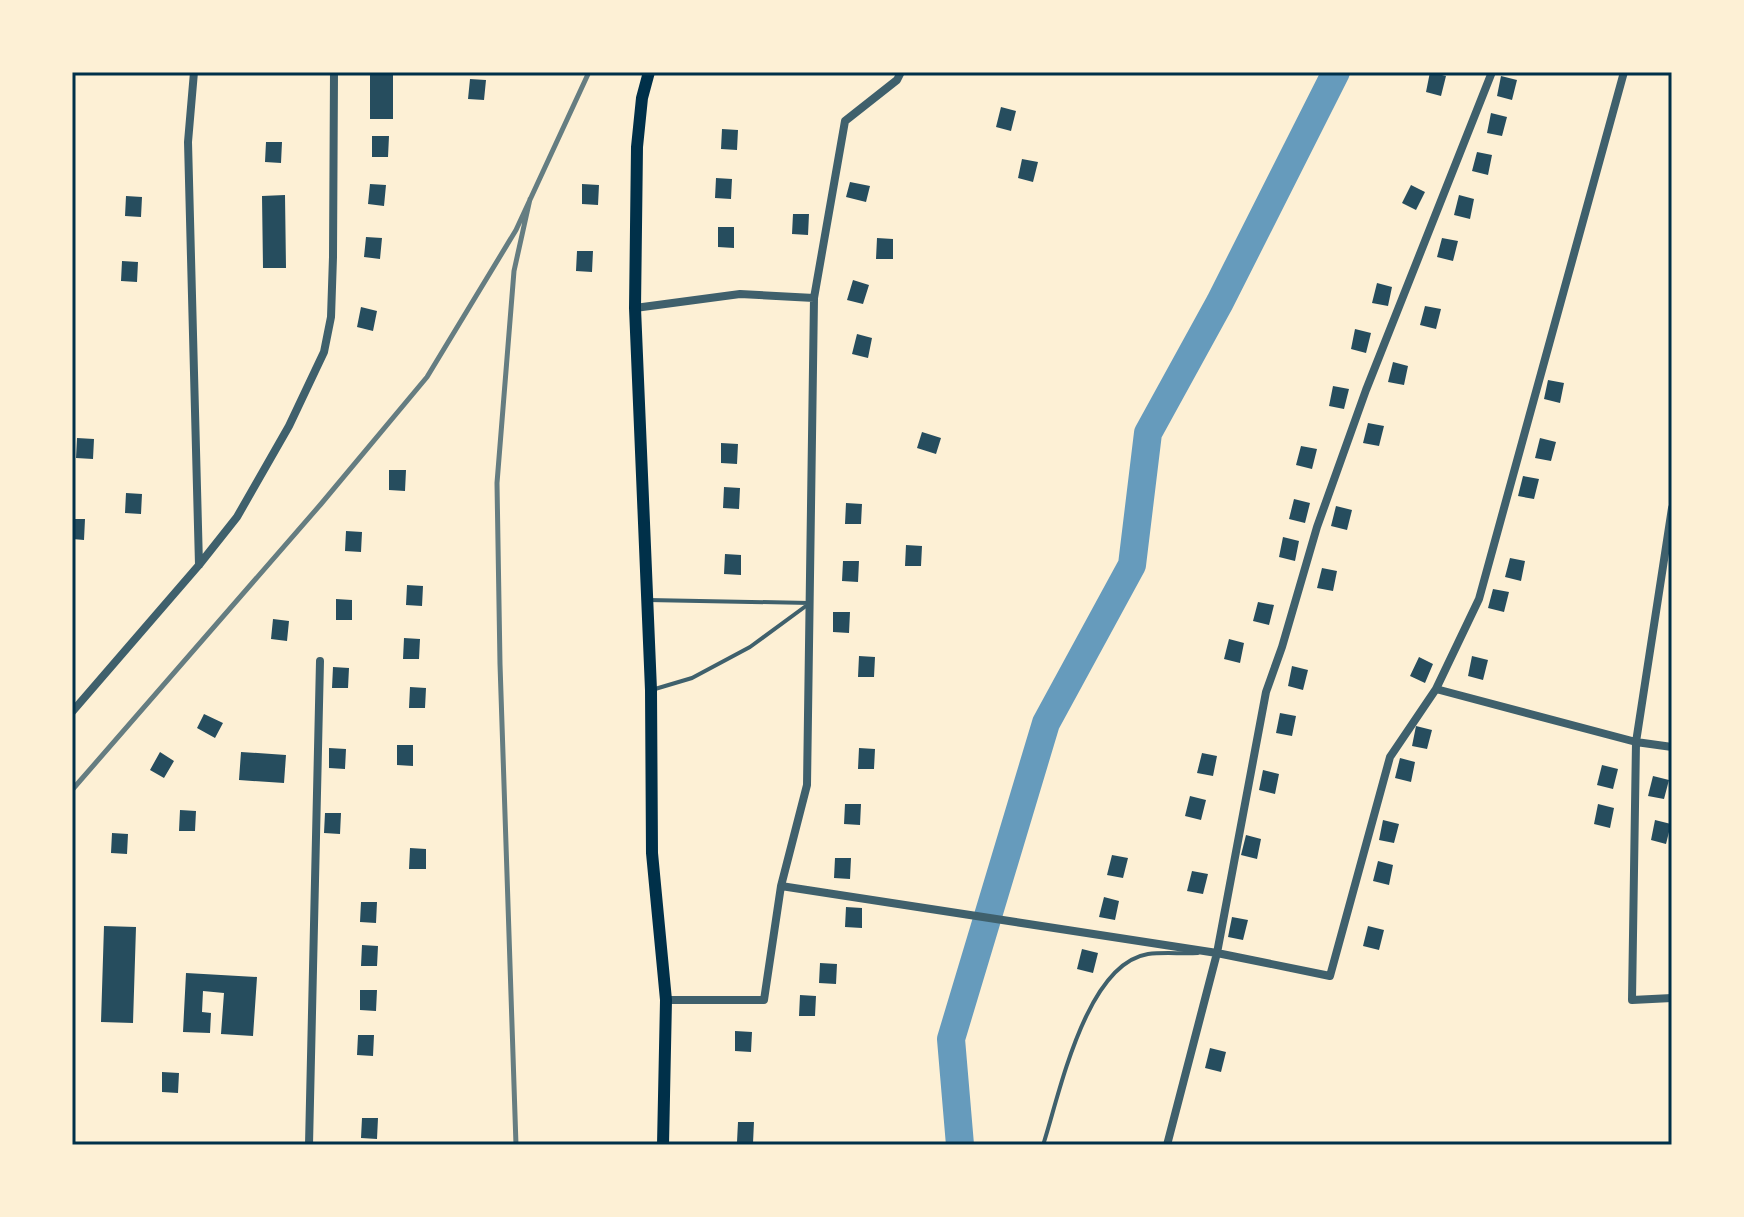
<svg xmlns="http://www.w3.org/2000/svg" width="1744" height="1217" font-family="Merriweather,serif">
  <style>
    .lines { fill: none; stroke-linecap: round; stroke-linejoin: round }
    .river { stroke: #669bbc; stroke-width: 28 }
    .building { fill: #264d5e }
    .service { stroke: #3f606c; stroke-width: 4 }
    .minor { stroke: #3f606c; stroke-width: 8 }
    .secondary { stroke: #003049; stroke-width: 12 }
    .rail { stroke: #657d81; stroke-width: 5 }
    .neatline { fill: none; stroke: #003049; stroke-width: 3 }
  </style>
  <rect width="100%" height="100%" fill="#fdf0d5"/>
  <g class="lines">
    <path class="river" d="M960,1145L951,1039L1046,723L1132,565L1148,433L1220,302L1336,72"/>
  </g>
  <path class="building" d="M370,72H393V119H370Z
    M1430,72L1446,76L1441,96L1426,92Z
    M1501,76L1517,80L1512,100L1497,96Z
    M470,79L486,80L484,100L468,99Z
    M1001,107L1016,111L1011,131L996,127Z
    M1491,113L1507,117L1502,136L1487,133Z
    M722,129L738,130L737,150L721,149Z
    M372,136H389L388,157H372Z
    M266,142H282L281,163L265,162Z
    M1477,152L1492,155L1488,175L1472,171Z
    M1022,159L1038,162L1033,182L1018,178Z
    M716,178L732,179L731,199L715,198Z
    M850,182L870,186L866,202L846,197Z
    M370,184L386,185L384,206L368,204Z
    M582,184L599,185L598,205L582,204Z
    M1411,185L1425,192L1416,210L1402,203Z
    M285,195L286,268H263L262,196Z
    M1459,195L1474,199L1470,219L1454,215Z
    M126,196L142,197L141,217L125,216Z
    M793,214H809L808,235L792,234Z
    M718,227H734V248L718,247Z
    M366,237L382,238L380,259L364,257Z
    M877,238L893,239V259H876Z
    M1442,238L1458,241L1453,261L1437,257Z
    M577,251H593L592,272L576,271Z
    M122,261L138,262L137,282L121,281Z
    M853,280L869,285L863,304L847,300Z
    M1377,283L1392,287L1388,306L1372,303Z
    M1425,306L1441,309L1436,329L1420,325Z
    M361,307L377,311L373,331L357,327Z
    M1355,329L1371,333L1366,353L1351,349Z
    M857,334L872,338L868,358L852,354Z
    M1393,362L1408,366L1404,385L1388,382Z
    M1548,380L1564,383L1560,403L1544,399Z
    M1333,386L1349,389L1344,409L1329,406Z
    M1368,423L1384,426L1379,446L1363,443Z
    M922,432L941,438L936,454L917,448Z
    M77,438L94,439L93,459L76,458Z
    M1540,438L1556,442L1551,461L1535,458Z
    M721,443L738,444L737,464L721,463Z
    M1301,446L1317,449L1312,469L1296,465Z
    M389,470H406L405,491L389,490Z
    M1523,476L1539,479L1534,499L1518,496Z
    M724,487L740,488L739,509L723,508Z
    M126,493L142,494L141,514L125,513Z
    M1294,499L1310,503L1305,523L1289,519Z
    M846,503L862,504L861,524H845Z
    M1336,506L1352,510L1347,530L1331,526Z
    M72,519H85L84,540L72,539Z
    M346,531L362,532L361,552L345,551Z
    M1283,537L1299,541L1295,561L1279,557Z
    M906,545L922,546L921,566H905Z
    M725,554L741,555V575L724,574Z
    M1510,558L1525,561L1521,581L1505,577Z
    M843,561H859L858,582L842,581Z
    M1322,568L1337,571L1333,591L1317,588Z
    M407,585L423,586L422,606L406,605Z
    M1493,589L1509,592L1504,612L1488,608Z
    M336,599L352,600V620H336Z
    M1258,602L1274,605L1269,625L1253,621Z
    M833,612H850L849,633L833,632Z
    M273,619L289,621L287,641L271,639Z
    M404,638L420,639L419,659H403Z
    M1229,639L1244,643L1240,663L1224,659Z
    M859,656L875,657L874,677H858Z
    M1472,656L1488,660L1483,680L1468,676Z
    M1419,657L1433,664L1425,683L1410,676Z
    M1292,666L1308,670L1303,690L1288,686Z
    M333,667L349,668L348,688H332Z
    M410,687L426,688L425,708H409Z
    M1280,713L1296,716L1292,736L1276,733Z
    M204,714L223,723L215,738L197,728Z
    M1416,726L1432,730L1427,749L1412,746Z
    M397,745H413V766L397,765Z
    M329,748L346,749L345,769L329,768Z
    M859,748L875,749L874,769H858Z
    M160,752L174,761L164,778L150,770Z
    M241,752L286,755L284,783L239,780Z
    M1202,753L1217,756L1213,776L1197,773Z
    M1400,758L1415,762L1411,782L1395,778Z
    M1602,765L1618,769L1613,789L1597,785Z
    M1263,770L1279,774L1275,794L1259,790Z
    M1653,776L1669,780L1664,799L1648,796Z
    M1190,796L1206,800L1201,820L1185,816Z
    M845,804H861L860,825L844,824Z
    M1598,804L1614,808L1610,828L1594,824Z
    M180,810L196,811L195,831H179Z
    M325,813H341L340,834L324,833Z
    M1383,820L1399,824L1394,843L1379,840Z
    M1655,820L1671,824L1666,844L1651,840Z
    M112,833L128,834L127,854L111,853Z
    M1246,835L1261,839L1257,859L1241,855Z
    M410,848L426,849V869H409Z
    M1112,855L1128,858L1123,878L1107,875Z
    M835,858H851L850,879L834,878Z
    M1378,861L1393,865L1389,885L1373,881Z
    M1192,871L1208,874L1203,894L1187,891Z
    M1104,897L1119,901L1115,920L1099,917Z
    M361,902H377L376,923L360,922Z
    M846,907L862,908V928L845,927Z
    M1232,917L1248,920L1243,940L1228,937Z
    M104,926L136,927L133,1023L101,1022Z
    M1368,926L1384,930L1379,950L1363,946Z
    M362,945L378,946L377,966H361Z
    M1082,949L1098,953L1093,973L1077,969Z
    M820,963L837,964L836,984L819,983Z
    M186,973L257,977L253,1036L221,1034L224,993L203,991L202,1012L211,1013L210,1033L183,1032Z
    M360,990H377L376,1011L360,1010Z
    M800,995L816,996L815,1016H799Z
    M735,1031L752,1032L751,1052L735,1051Z
    M358,1035H374L373,1056L357,1055Z
    M1210,1048L1226,1052L1221,1072L1205,1068Z
    M162,1072L179,1073L178,1093L162,1092Z
    M362,1118H378L377,1139L361,1138Z
    M738,1122H754L753,1143L737,1142Z"/>
  <g class="lines">
    <path class="service" d="M648,600L810,603L750,647L692,678L655,689
      M1044,1142C1060,1092 1086,964 1148,954C1164,952 1182,954 1198,953"/>
    <path class="minor" d="M194,72L188,142L199,565
      M635,308L740,294L814,298
      M1672,508L1636,742L1632,1000L1672,998
      M1436,689L1636,742L1672,747
      M72,712L199,565L237,517L289,426L324,352L331,317L333,257L334,72
      M781,886L1217,953L1330,976L1390,757L1436,689L1479,599L1624,72
      M666,1000H764L781,886L807,785L814,298L845,121L897,80L901,72
      M309,1145L320,661
      M1167,1145L1217,953L1266,692L1282,647L1317,527L1366,390L1492,72"/>
    <path class="secondary" d="M649,72L642,98L637,147L635,308L651,690L652,853L666,1000L663,1145"/>
    <path class="rail" d="M72,790L321,504L427,377L516,230L589,72
      M516,1145L500,664L497,483L514,271L530,199"/>
  </g>
  <rect width="1744" height="1217" fill="none" stroke="#fdf0d5" stroke-width="148"/>
  <rect x="74" y="74" width="1596" height="1069" class="neatline"/>
</svg>
